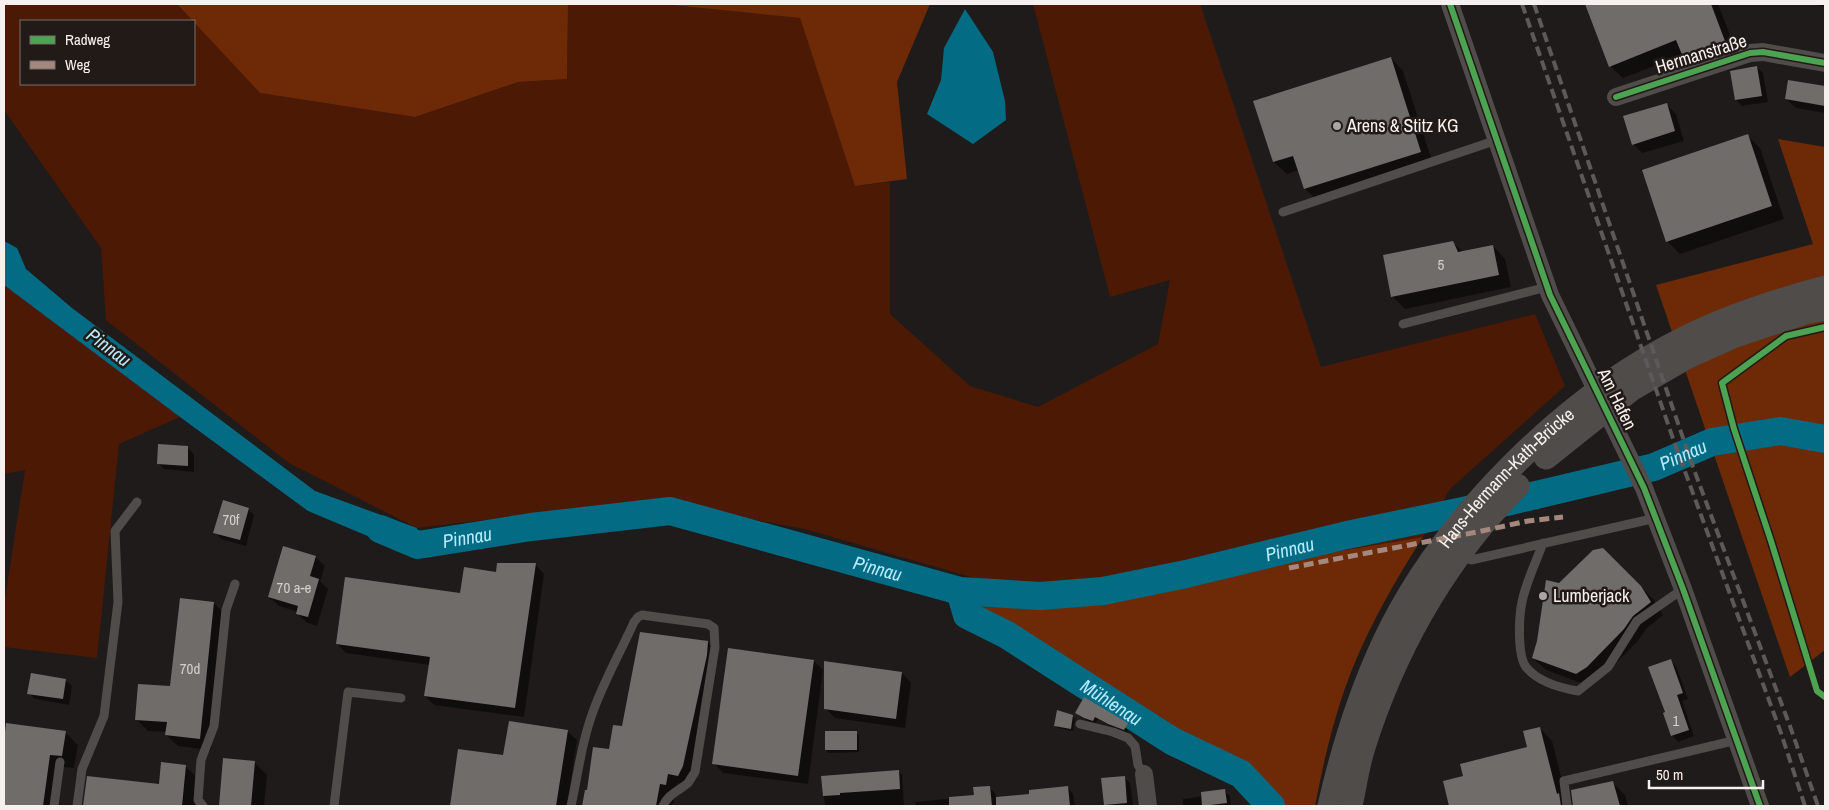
<svg xmlns="http://www.w3.org/2000/svg" width="1829" height="810" font-family="'Archivo Narrow',sans-serif">
  <style>
    .green { fill: #4c1904 }
    .forest { fill: #6e2a07 }
    .water { fill: #036c84 }
    .shadow { fill: #0007 }
    .lines { fill: none; stroke-linecap: round; stroke-linejoin: round }
    .river { stroke: #036c84; stroke-width: 28 }
    .building { fill: #706c6a }
    .service { stroke: #4f4c4a; stroke-width: 9 }
    .minor { stroke: #4f4c4a; stroke-width: 18 }
    .secondary { stroke: #4f4c4a; stroke-width: 25 }
    .rail { stroke: #5c5958; stroke-width: 4; stroke-dasharray: 10 5; stroke-linecap: butt }
    .quiet { stroke: #a5887d; stroke-width: 5; stroke-dasharray: 10 5; stroke-linecap: butt }
    .cycleway-casing { stroke: #221a17; stroke-width: 9 }
    .cycleway { stroke: #4ca352; stroke-width: 6 }
    .poi-dot { fill: #aba5a4; stroke: #221a17; stroke-width: 2 }
    .labels { text-anchor: middle; stroke-width: 5; stroke-linejoin: round; paint-order: stroke }
    .number-label { font-size: 15px; fill: #d4cfcd }
    .street-label { font-size: 18px; fill: #f6f0ee; stroke: #221a17 }
    .poi-label { font-size: 18px; fill: #f6f0ee; stroke: #221a17; text-anchor: start }
    .water-label { font-size: 19px; font-style: italic; fill: #b7ebfe; stroke: #221a17 }
  </style>
  <rect width="100%" height="100%" fill="#1f1b1a"/>
  <path class="green" d="M4,4H177L193,21H21V84H194V22L260,93L415,117L518,82L567,79L568,4H661L800,18L855,186L890,182V314L970,386L1038,407L1158,344L1170,280L1110,297L1033,4H1200L1321,367L1535,314L1565,386L1450,489L1423,537L1103,591L974,578L805,529L689,508L553,512L417,528L289,463L106,320L101,248L4,110Z
    M4,285L180,417L119,444L97,658L4,647V605L25,470L4,474Z"/>
  <path class="forest" d="M177,4H568L567,79L518,82L415,117L260,93Z
    M661,4H930L897,82L907,179L855,186L800,18Z
    M1778,139L1825,147V650L1790,677L1656,285L1813,244Z
    M1423,537C1396,579 1372,621 1353,667C1335,712 1324,759 1315,806H1271L1241,774L1172,741L1007,635L967,615L960,591L1040,596L1103,591Z"/>
  <path class="water" d="M965,9L993,52L1005,101L1006,120L973,144L927,114L941,80L944,48Z
    M4,241L17,248L26,269L72,308L315,491L417,528L413,555L308,511L180,417L4,285Z"/>
  <path class="shadow" d="M1586,4H1718L1737,53L1697,69L1683,55L1623,78L1610,66Z
    M1811,4H1825V7Z
    M1391,58L1403,71L1433,164L1318,201L1305,189L1299,170L1287,174L1274,162L1254,102Z
    M1757,67L1763,73L1768,102L1742,106L1736,100Z
    M1789,81L1825,88V113L1796,108L1786,99Z
    M1666,104L1676,114L1684,141L1642,153L1633,144Z
    M1748,136L1760,148L1784,219L1680,254L1667,241Z
    M1453,243L1463,252L1493,246L1505,259L1511,287L1405,309L1392,296Z
    M188,448L194,454V472L164,469L158,463Z
    M248,509L254,515L246,546L221,539L215,532Z
    M1603,549L1654,600L1663,615L1646,629L1637,642L1599,680L1589,686L1546,670L1533,658L1559,584Z
    M315,557L325,566L320,581L328,589L317,626L307,623L297,613L298,612L279,606L269,597Z
    M535,564L544,574L524,717L434,705L425,696L430,665L346,653L337,644L461,595L497,573Z
    M181,600L214,603L226,615L211,750L178,746L166,735L167,732L148,731L136,719L172,687Z
    M708,642L717,652L692,775L687,784L677,783L674,802L671,806H583L586,791L588,792L623,727Z
    M1670,660L1676,666L1688,699L1682,701L1694,736L1678,742L1672,735L1666,713Z
    M814,661L823,670L808,784L723,773L714,763Z
    M825,663L902,673L911,683L905,728L835,718L826,709Z
    M65,680L72,686L69,705L35,699L29,693Z
    M1084,699L1127,724L1130,727L1127,732L1112,727L1098,719L1096,723L1088,721L1079,716L1076,713Z
    M1072,717L1075,719L1073,731L1058,728L1055,725Z
    M7,724L65,732L78,745L74,768L63,767L57,806H4V751Z
    M1540,728L1552,741L1568,804L1571,806H1451L1444,782L1465,777L1529,748Z
    M567,731L577,740L567,806H452L459,750L504,756Z
    M856,733L859,735V752L829,753L826,750Z
    M224,760L255,763L267,775L264,806H220Z
    M185,766L198,778L195,806H84L88,778L161,785Z
    M898,771L902,774L904,806H825L822,778Z
    M1124,777L1130,783L1133,806H1107L1105,805Z
    M1613,783L1625,795L1628,806H1574L1573,791Z
    M989,787L995,793L996,799L1030,796L1067,787L1073,794L1075,806H916L915,802L975,796Z
    M1224,791L1230,796L1231,806H1183V799L1203,796Z"/>
  <g class="lines">
    <g class="river">
      <path id="s1" d="M380,529L418,545L531,527L670,511L960,591L1040,596L1103,591L1186,574L1347,535L1511,501L1654,467L1712,442L1780,431L1825,439"/>
      <path id="s2" d="M960,591L967,615L1007,635L1172,741L1241,774L1271,806"/>
    </g>
  </g>
  <path class="building" d="M1585,4H1711L1725,41L1683,57L1676,40L1609,67Z
    M1391,57L1421,152L1304,189L1293,156L1273,162L1253,101Z
    M1757,66L1762,96L1735,100L1730,71Z
    M1788,80L1825,86V106L1785,99Z
    M1667,103L1675,131L1632,145L1623,116Z
    M1748,134L1772,206L1666,242L1642,170Z
    M1453,241L1458,252L1493,245L1499,275L1391,297L1383,255Z
    M158,444L188,446V466L157,464Z
    M223,500L249,508L240,540L213,533Z
    M283,546L316,556L310,576L319,579L308,617L296,614L298,606L268,597Z
    M1603,548L1641,586L1651,602L1633,616L1624,629L1587,667L1576,674L1532,658L1537,641L1546,580L1559,583L1593,550Z
    M497,563H536L515,708L424,696L430,657L336,644L345,577L460,593L464,567L496,572Z
    M180,598L214,602L200,739L165,735L167,722L135,720L138,684L170,686Z
    M640,632L708,641L707,655L683,766L678,776L668,774L666,785L660,784L656,806H582L585,790H587L593,747L609,749L613,725L622,726Z
    M728,648L814,660L798,776L712,764Z
    M1671,659L1683,693L1677,695L1689,730L1671,736L1663,713L1665,712L1648,667Z
    M824,661L902,672L896,719L824,709Z
    M31,673L66,679L63,699L27,694Z
    M1084,697L1128,723L1124,730L1108,724L1095,717L1093,721L1084,718L1075,713Z
    M1057,710L1073,715L1071,729L1054,726Z
    M509,721L568,730L556,806H450L458,749L503,755Z
    M6,723L66,731L62,756L50,755L43,806H4V741Z
    M1540,727L1557,794L1559,793L1561,806H1449L1443,781L1463,776L1460,764L1527,747L1523,731Z
    M825,731H857V750H825Z
    M223,758L255,761L251,806H219Z
    M161,762L186,765L182,806H83L87,776L159,784Z
    M899,770L900,789L840,793V795L823,796L821,776Z
    M1125,776L1127,803L1104,805L1101,778Z
    M1613,781L1620,806H1573L1571,790Z
    M990,786L992,806H949V797L974,795L973,787Z
    M1068,786L1070,806H996V797L1029,794V790Z
    M1225,789L1227,803L1202,806L1201,792Z"/>
  <g class="lines">
    <path class="service" d="M1283,212L1497,140
      M1403,324L1547,287
      M1543,543C1536,562 1526,582 1522,602C1519,616 1517,655 1526,667C1538,682 1560,688 1578,691L1608,667L1637,621L1683,589
      M1471,560L1656,518
      M1080,724L1113,732L1128,738L1135,746L1138,765L1144,774
      M54,806L60,762
      M77,806L82,769L104,716L118,602L115,531L137,502
      M203,806L198,800L201,760L214,726L226,610L235,584
      M334,806L348,692L401,698
      M571,806C578,774 582,740 594,709C605,679 621,651 634,622L638,617L642,615L708,624L714,628L715,647L695,772C693,775 690,780 688,783C679,791 668,794 663,806
      M1567,806L1564,781L1737,740"/>
    <path class="minor" d="M1450,4L1550,295L1644,488L1683,589L1760,806
      M1616,97L1750,53L1763,52L1825,63
      M1144,774L1148,806"/>
    <g class="secondary">
      <path d="M1546,457L1631,389L1688,356L1735,335L1805,312L1825,308"/>
      <path id="s3" d="M1330,806C1343,749 1360,694 1385,641C1443,519 1565,397 1686,338C1730,316 1777,301 1825,288"/>
      <path d="M1350,806C1354,787 1357,766 1363,747C1394,649 1445,559 1517,486"/>
    </g>
    <path class="rail" d="M1522,4L1676,447L1781,733L1805,806
      M1534,4L1693,467L1791,729L1818,806"/>
    <path class="quiet" d="M1289,568L1477,532L1528,521L1563,517"/>
    <g class="cycleway-casing">
      <path id="cycleway" d="M1450,4L1550,295L1644,488L1683,589L1760,806
        M1616,97L1750,53L1763,52L1825,63
        M1825,327L1786,336L1722,383L1734,429L1771,541L1817,691L1825,697"/>
    </g>
    <use href="#cycleway" class="cycleway"/>
  </g>
  <g class="poi-dot">
    <circle cx="1337" cy="126" r="5"/>
    <circle cx="1543" cy="596" r="5"/>
  </g>
  <g class="labels">
    <g class="number-label">
      <text x="1441" y="270">5</text>
      <text x="231" y="525">70f</text>
      <text x="294" y="593">70 a-e</text>
      <text x="190" y="674">70d</text>
      <text x="1676" y="726">1</text>
    </g>
    <g class="street-label">
      <text transform="translate(1701 54) rotate(-17)" y="6">Hermanstraße</text>
      <text transform="translate(1617 399) rotate(64)" y="6">Am Hafen</text>
      <text dy="6" stroke="none"><textPath href="#s3" startOffset="379">Hans-Hermann-Kath-Brücke</textPath></text>
    </g>
    <g class="poi-label">
      <text x="1347" y="132">Arens &amp; Stitz KG</text>
      <text x="1553" y="602">Lumberjack</text>
    </g>
    <g class="water-label">
      <text transform="translate(109 347) rotate(37)" y="7">Pinnau</text>
      <text dy="7" stroke="none"><textPath href="#s1" startOffset="1336">Pinnau</textPath></text>
      <text dy="7" stroke="none"><textPath href="#s1" startOffset="91">Pinnau</textPath></text>
      <text dy="7" stroke="none"><textPath href="#s1" startOffset="931">Pinnau</textPath></text>
      <text dy="7" stroke="none"><textPath href="#s1" startOffset="511">Pinnau</textPath></text>
      <text dy="7" stroke="none"><textPath href="#s2" startOffset="194">Mühlenau</textPath></text>
    </g>
  </g>
  <rect width="1829" height="810" fill="none" stroke="#f6f0ee" stroke-width="10"/>
  <rect x="20" y="20" width="175" height="65" fill="#221a17" stroke="#77706d"/>
  <rect x="30" y="36" width="25" height="8" fill="#4ca352" stroke="#77706d"/>
  <text x="65" y="45" font-size="15" fill="#f6f0ee">Radweg</text>
  <rect x="30" y="61" width="25" height="8" fill="#a5887d" stroke="#77706d"/>
  <text x="65" y="70" font-size="15" fill="#f6f0ee">Weg</text>
  <path d="M1649 780v8h114v-8" fill="none" stroke="#f6f0ee" stroke-width="2.5"/>
  <text x="1656" y="780" font-size="15" fill="#f6f0ee" stroke="#221a17" stroke-width="4" paint-order="stroke">50 m</text>
</svg>
